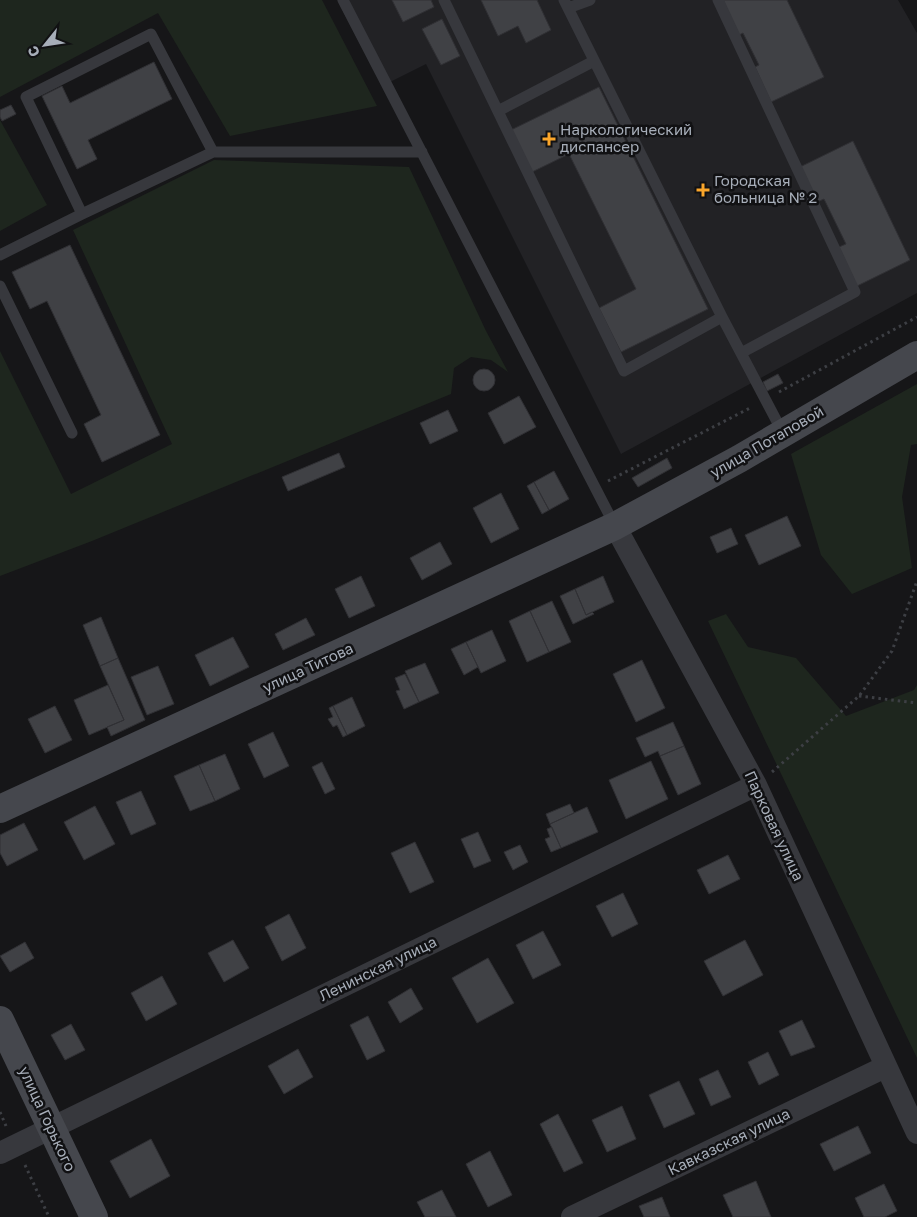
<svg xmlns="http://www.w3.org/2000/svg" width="917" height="1217" font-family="'Golos Text',sans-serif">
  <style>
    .built { fill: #222225 }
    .green { fill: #1e261e }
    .building { fill: #404145; stroke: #303034 }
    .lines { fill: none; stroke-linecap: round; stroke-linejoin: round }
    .path { stroke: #3d3f44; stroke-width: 3; stroke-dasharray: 2.5 4; stroke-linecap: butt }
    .lane { stroke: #37383d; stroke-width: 11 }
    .street { stroke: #37383d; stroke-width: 22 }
    .secondary { stroke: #45474d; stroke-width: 28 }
    .poi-dot { fill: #fba62b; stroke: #111113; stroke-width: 2 }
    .labels { text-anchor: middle; stroke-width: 5; stroke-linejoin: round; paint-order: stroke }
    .poi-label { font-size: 15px; fill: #a7aeb9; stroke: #111113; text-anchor: start }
    .street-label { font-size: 15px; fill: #a7aeb9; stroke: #111113 }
  </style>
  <rect width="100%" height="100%" fill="#161618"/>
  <path class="built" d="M337,0H898L917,33V293L621,454L426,64L382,86Z"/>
  <path class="green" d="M0,0H322L377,106L230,136L158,13L0,97Z
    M0,120L47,205L0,231Z
    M214,160L409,167L486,331L508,372L491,360L471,357L454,368L451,394L92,541L0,576V351L71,494L172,444L73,230Z
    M917,384V444L911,445L902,497L912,568L852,594L821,555L791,454Z
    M726,614L748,647L796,658L846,716L914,690L917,685V1058L708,621Z"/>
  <path class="building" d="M392,0H431L434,7L403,22Z
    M481,0H537L551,30L526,43L518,26L498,36Z
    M723,0H787L824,77L771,102L755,67L759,65L743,33L739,35Z
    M442,19L460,56L441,65L422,29Z
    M154,62L172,99L88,140L97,159L77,169L42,96L62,86L70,103Z
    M599,87L708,309L621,352L599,308L636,289L569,154L532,172L511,130Z
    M11,105L16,114L2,121L0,117V110Z
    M853,141L910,260L857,286L839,247L846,244L824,199L817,202L800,167Z
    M70,245L160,435L102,462L84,424L101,415L47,301L30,309L12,272Z
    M473 380a11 11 0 1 1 22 0a11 11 0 1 1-22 0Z
    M778,374L783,383L767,391L763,382Z
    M519,396L536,427L504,444L488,413Z
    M448,410L458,431L430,444L420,423Z
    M339,453L345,467L288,491L282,477Z
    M667,458L672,468L638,487L632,478Z
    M554,471L569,499L549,510L534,482Z
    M534,482L549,510L542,514L527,486Z
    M501,493L519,529L491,543L473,508Z
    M787,516L801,546L759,565L745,535Z
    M731,528L738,544L717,553L710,537Z
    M440,542L452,564L422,580L410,558Z
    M361,576L375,606L349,618L335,589Z
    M603,576L614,602L586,615L575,589Z
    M575,589L586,615L592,612L594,614L573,624L560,596Z
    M552,601L571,642L549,652L530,611Z
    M530,611L549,652L527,662L509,621Z
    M101,617L118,658L100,666L83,625Z
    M306,618L315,635L283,650L275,634Z
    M492,630L506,661L481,673L466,642Z
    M233,637L249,667L210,686L195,655Z
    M466,642L478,667L464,675L451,649Z
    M118,658L145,720L111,736L107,727L124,720L100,666Z
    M642,660L665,708L636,722L613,674Z
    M425,663L439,693L419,702L405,671Z
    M158,666L174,704L147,715L131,677Z
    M405,674L419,702L404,709L396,691L400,690L395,678Z
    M108,685L124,720L89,735L74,700Z
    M352,697L365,726L347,735L333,706Z
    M55,706L72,740L45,753L28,719Z
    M333,706L347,735L343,737L337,725L333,727L328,719L333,717L329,708Z
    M673,722L684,746L660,756L658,751L645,757L636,738Z
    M273,732L289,766L264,778L248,744Z
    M684,746L701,784L678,795L660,756Z
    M225,754L240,789L215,801L199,765Z
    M651,761L668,799L626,819L609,780Z
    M322,762L335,789L325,794L312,767Z
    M199,765L215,801L190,811L174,776Z
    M141,791L156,824L131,835L116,802Z
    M570,804L574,813L550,824L546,814Z
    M95,806L115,844L84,860L64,822Z
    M587,807L598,832L561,848L550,824Z
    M24,823L38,850L7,866L0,853V835Z
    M552,827L561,848L551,852L545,839L550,837L547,829Z
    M478,832L491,861L474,868L461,839Z
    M415,842L434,882L410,893L391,853Z
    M520,845L528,862L513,870L504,852Z
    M728,855L740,879L709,894L697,870Z
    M623,893L638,924L612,937L596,906Z
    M289,914L306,948L282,961L265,927Z
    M543,931L561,965L533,979L516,945Z
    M233,940L249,968L224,982L208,953Z
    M745,940L763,975L723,996L704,961Z
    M25,942L34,958L10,972L0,956Z
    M488,958L514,1003L477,1023L452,978Z
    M162,976L177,1004L146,1021L131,993Z
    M411,988L423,1009L400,1023L388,1002Z
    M368,1016L385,1051L367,1060L350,1025Z
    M802,1020L815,1047L791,1056L779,1031Z
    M71,1024L85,1050L65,1060L51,1035Z
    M298,1049L313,1077L284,1094L268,1066Z
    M768,1052L779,1075L759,1085L748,1062Z
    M718,1070L731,1097L711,1106L699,1079Z
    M679,1081L695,1114L664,1128L649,1095Z
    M622,1106L636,1139L607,1152L592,1120Z
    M558,1114L583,1163L564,1172L540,1124Z
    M858,1126L871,1153L834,1171L820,1144Z
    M151,1139L170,1176L130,1198L110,1161Z
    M490,1151L512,1195L488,1207L466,1164Z
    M756,1181L771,1217H733L723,1195Z
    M884,1184L897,1211L885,1217H864L855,1198Z
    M442,1190L456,1217H425L417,1202Z
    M662,1197L670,1217H644L639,1206Z"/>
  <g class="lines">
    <path class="path" d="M779,392L917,317
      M608,481L752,407
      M859,696L917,703
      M772,772L859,696L892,651L917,581
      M0,1112L6,1126
      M25,1165L49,1217"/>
    <path class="lane" d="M343,0L615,526
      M444,0L624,371L722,317
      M564,0L722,317L783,433
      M718,0L855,292L741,353
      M568,8L590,0
      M498,111L594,61
      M82,214L26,97L151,34L213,152
      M0,255L82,214L213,152H422
      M0,286L72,433"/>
    <path class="street" d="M615,526L756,785L917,1133
      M0,1153L756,785
      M572,1217L885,1067"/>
    <path class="secondary" d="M0,809L615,526L739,459L917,355
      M0,1020L94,1217"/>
  </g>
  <g class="poi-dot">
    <path d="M546.5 131.5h5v5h5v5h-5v5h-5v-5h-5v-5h5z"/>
    <path d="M700.5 182.5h5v5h5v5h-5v5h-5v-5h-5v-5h5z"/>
  </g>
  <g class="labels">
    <g class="poi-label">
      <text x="560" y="135">Наркологический<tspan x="560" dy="17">диспансер</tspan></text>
      <text x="714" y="186">Городская<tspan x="714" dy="17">больница № 2</tspan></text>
    </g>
    <g class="street-label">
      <text transform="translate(767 442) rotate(-30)" y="5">улица Потаповой</text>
      <text transform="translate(308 668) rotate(-25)" y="5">улица Титова</text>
      <text transform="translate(774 826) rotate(65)" y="5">Парковая улица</text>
      <text transform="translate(378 969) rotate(-26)" y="5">Ленинская улица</text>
      <text transform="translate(47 1119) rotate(65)" y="5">улица Горького</text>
      <text transform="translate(729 1142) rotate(-26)" y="5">Кавказская улица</text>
    </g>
  </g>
  <g transform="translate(45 45) rotate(240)" stroke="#111113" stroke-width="4" paint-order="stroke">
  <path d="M0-4L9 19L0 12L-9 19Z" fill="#a7aeb9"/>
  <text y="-8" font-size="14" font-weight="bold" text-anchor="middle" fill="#a7aeb9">С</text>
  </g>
</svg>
